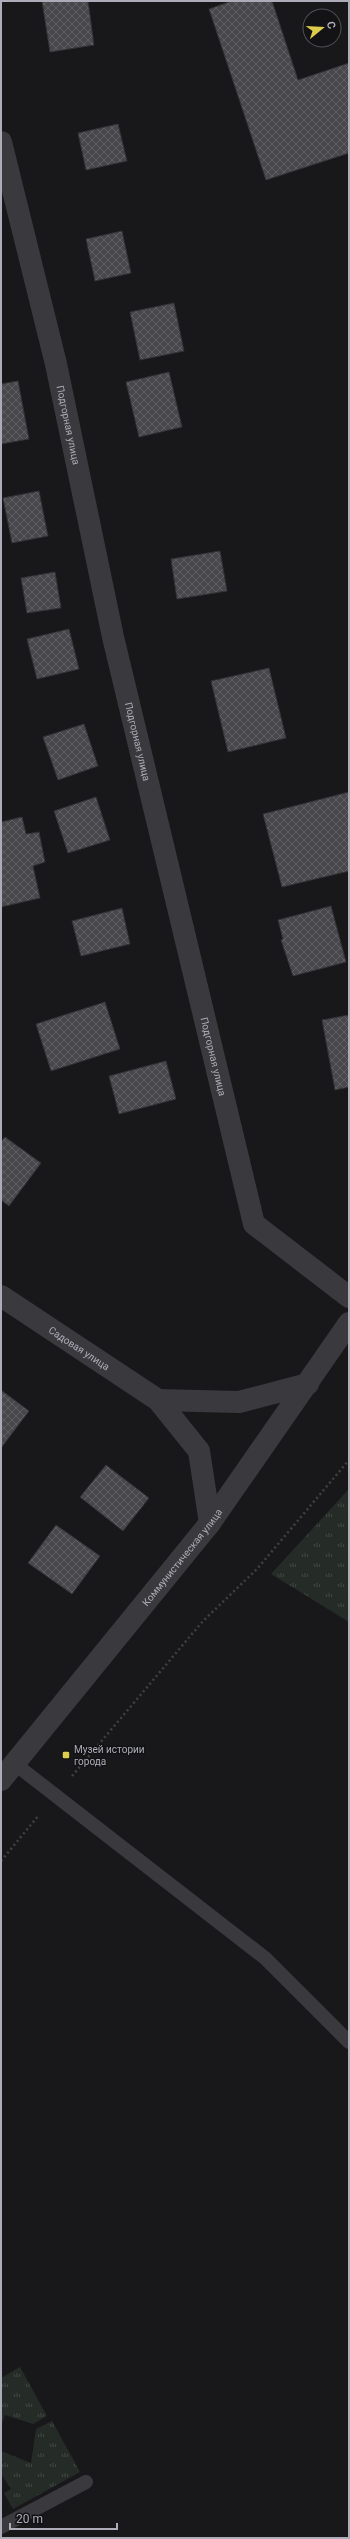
<svg xmlns="http://www.w3.org/2000/svg" width="350" height="2539" font-family="Roboto,sans-serif">
  <style>
    .grass { fill: url(#grass-tufts) }
    .building { fill: url(#building-cross-hatch); stroke: #333236 }
    .lines { fill: none; stroke-linecap: round; stroke-linejoin: round }
    .path { stroke: #404045; stroke-width: 2.5; stroke-dasharray: 2 3; stroke-linecap: butt }
    .lane { stroke: #3a3a3e; stroke-width: 14 }
    .street { stroke: #3a3a3e; stroke-width: 22 }
    .poi-dot { fill: #decc4c; stroke: #131315; stroke-width: 1.5 }
    .labels { text-anchor: middle; stroke-width: 3; stroke-linejoin: round; paint-order: stroke }
    .street-label { font-size: 10px; fill: #acadb8; stroke: #131315 }
    .poi-label { font-size: 10px; fill: #acadb8; stroke: #131315; text-anchor: start }
  </style>
  <defs>
    <pattern id="grass-tufts" width="24" height="20" patternUnits="userSpaceOnUse"><rect width="24" height="20" fill="#252c27"/><path d="M3 7l-1-3M5 7V3M7 7l1-3M15 17l-1-3M17 17v-4M19 17l1-3" fill="none" stroke="#424844"/></pattern>
    <pattern id="building-cross-hatch" width="8" height="8" patternUnits="userSpaceOnUse"><rect width="8" height="8" fill="#48484c"/><path d="M0 0l8 8M0 8l8-8" fill="none" stroke="#606064"/></pattern>
  </defs>
  <rect width="100%" height="100%" fill="#18181a"/>
  <path class="grass" d="M349,1489V1622L271,1574Z
    M20,2367L47,2416L33,2424L5,2415L1,2426V2378Z
    M52,2421L80,2472L13,2509L4,2493L11,2489L1,2474V2451L31,2463L36,2429Z"/>
  <path class="building" d="M42,1H88L94,45L50,52Z
    M232,1H272L298,80L349,63V153L266,180L209,9Z
    M118,124L127,161L86,170L78,133Z
    M122,231L131,273L95,281L86,239Z
    M174,303L184,351L140,360L130,312Z
    M169,372L182,427L139,437L126,382Z
    M18,381L29,439L1,444V384Z
    M39,491L48,536L12,543L3,498Z
    M220,551L227,591L177,599L171,559Z
    M55,572L61,608L27,613L21,578Z
    M69,629L79,669L37,679L27,639Z
    M269,668L286,738L228,752L211,681Z
    M84,724L98,766L58,780L43,737Z
    M349,792V871L282,887L263,814Z
    M96,797L110,840L68,853L54,811Z
    M22,817L26,834L39,832L45,862L33,866L40,898L1,907V822Z
    M331,906L346,962L293,976L281,940L283,939L278,920Z
    M122,908L130,944L81,956L72,921Z
    M105,1002L120,1049L51,1071L36,1024Z
    M349,1015V1087L335,1090L322,1020Z
    M166,1061L176,1099L119,1114L109,1076Z
    M5,1137L41,1163L9,1206L1,1200V1142Z
    M1,1390L29,1411L1,1448Z
    M106,1465L149,1498L123,1531L80,1497Z
    M56,1525L100,1556L72,1594L28,1563Z"/>
  <g class="lines">
    <path class="path" d="M72,1776L203,1621L257,1569L349,1460
      M1,1861L39,1815"/>
    <path class="lane" d="M15,1764L265,1958L349,2042
      M1,2527L86,2482"/>
    <g class="street">
      <path id="s1" d="M1,142L56,364L113,637L254,1224L349,1297"/>
      <path id="s2" d="M1,1296L158,1400L199,1451L210,1523"/>
      <path d="M158,1400L239,1402L308,1384"/>
      <path id="s3" d="M1,1780L210,1523L349,1323"/>
    </g>
  </g>
  <rect class="poi-dot" x="62" y="1751" width="8" height="8" rx="2"/>
  <g class="labels">
    <g class="street-label">
      <text dy="4" stroke="none"><textPath href="#s1" startOffset="291">Подгорная улица</textPath></text>
      <text dy="4" stroke="none"><textPath href="#s1" startOffset="615">Подгорная улица</textPath></text>
      <text dy="4" stroke="none"><textPath href="#s1" startOffset="939">Подгорная улица</textPath></text>
      <text dy="4" stroke="none"><textPath href="#s2" startOffset="94">Садовая улица</textPath></text>
      <text dy="4" stroke="none"><textPath href="#s3" startOffset="287">Коммунистическая улица</textPath></text>
    </g>
    <g class="poi-label">
      <text x="74" y="1753">Музей истории<tspan x="74" dy="12">города</tspan></text>
    </g>
  </g>
  <rect width="350" height="2539" fill="none" stroke="#acadb8" stroke-width="4"/>
  <g transform="translate(322 28) rotate(72)"><circle r="19" fill="#131315" stroke="#505156"/>
  <path d="M0-3L7 15L0 10L-7 15Z" fill="#decc4c"/>
  <text y="-6" font-size="11" font-weight="bold" text-anchor="middle" fill="#acadb8">С</text>
  </g>
  <path d="M10 2523v6h107v-6" fill="none" stroke="#acadb8" stroke-width="2"/>
  <text x="16" y="2523" font-size="12" fill="#acadb8" stroke="#131315" stroke-width="3" paint-order="stroke">20 m</text>
</svg>
